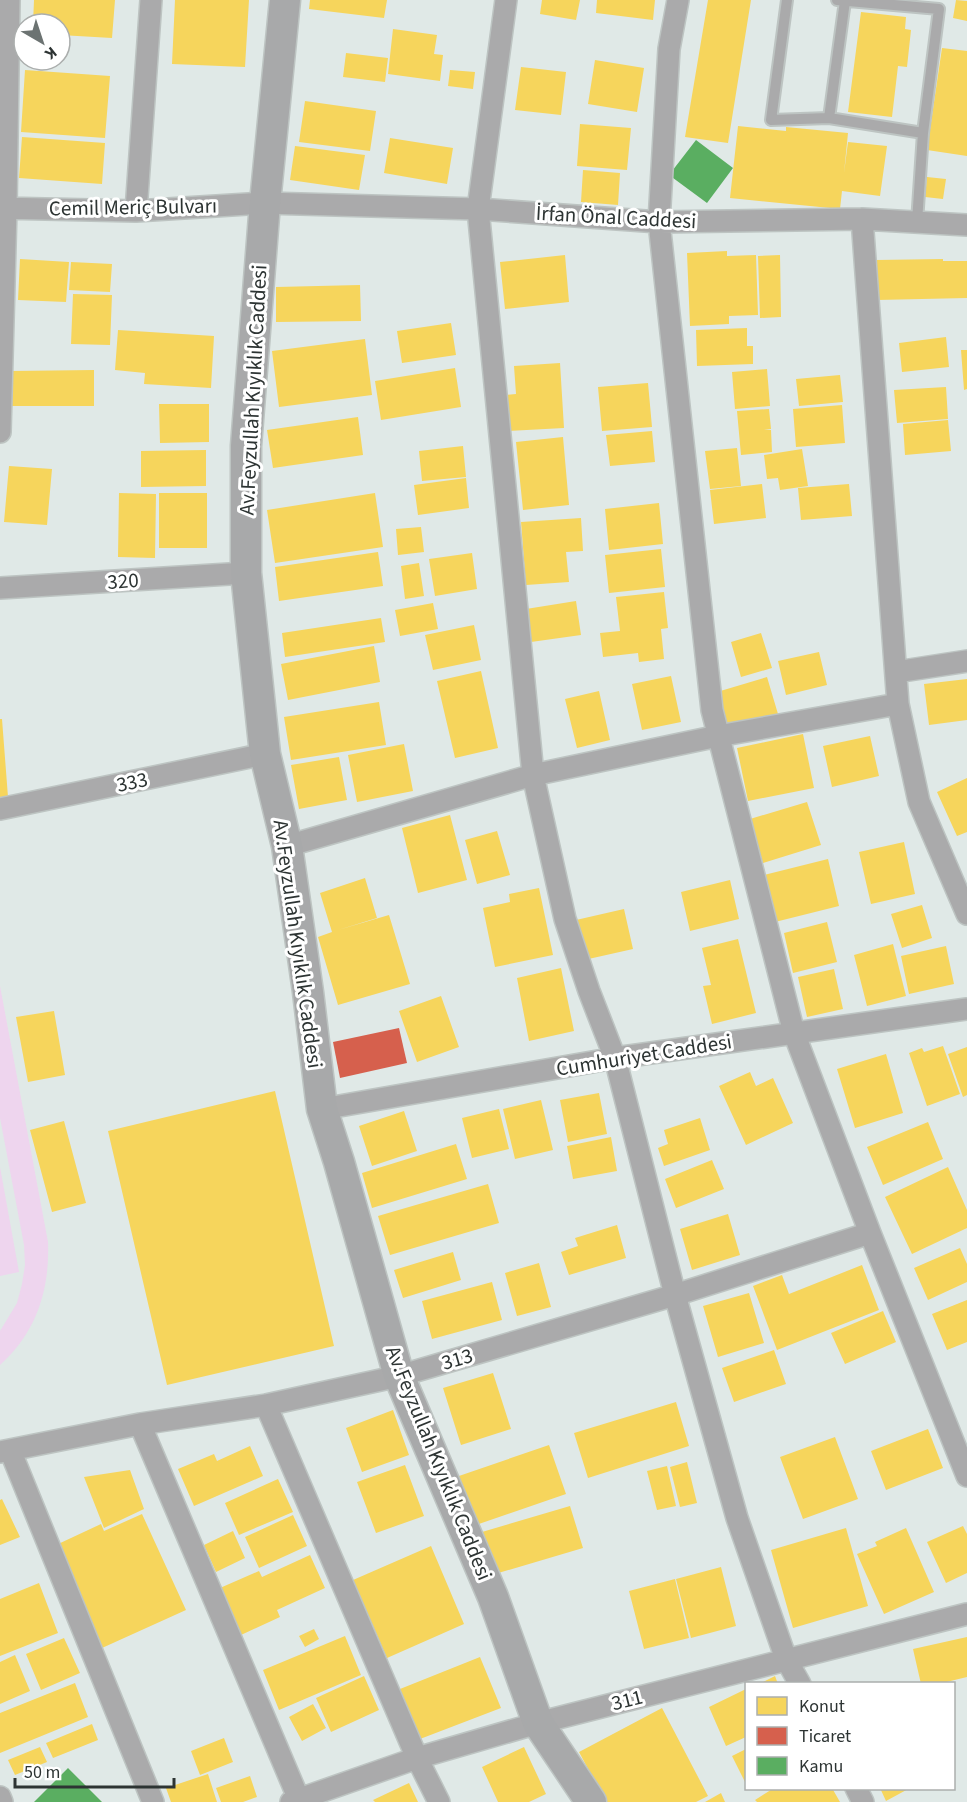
<svg xmlns="http://www.w3.org/2000/svg" width="967" height="1802" font-family="'Source Sans 3',sans-serif">
  <style>
    .green { fill: #eed5ee }
    .homes { fill: #f6d55c }
    .shops { fill: #d6604d }
    .public { fill: #5aae61 }
    .lines { fill: none; stroke-linecap: round; stroke-linejoin: round }
    .lane-casing { stroke: #bdc4c2; stroke-width: 14 }
    .street-casing { stroke: #bdc4c2; stroke-width: 24 }
    .secondary-casing { stroke: #bdc4c2; stroke-width: 33 }
    .lane { stroke: #aaaaab; stroke-width: 10 }
    .street { stroke: #aaaaab; stroke-width: 21 }
    .secondary { stroke: #a8a9aa; stroke-width: 30 }
    .labels { text-anchor: middle; stroke-width: 6; stroke-linejoin: round; paint-order: stroke }
    .street-label { font-size: 21px; fill: #2d3433; stroke: #fff }
  </style>
  <rect width="100%" height="100%" fill="#e0e9e7"/>
  <path class="green" d="M0,986L48,1242C50,1290 36,1333 0,1365V1331L17,1303L22,1284L25,1265L24,1245L0,1118Z
    M0,1167L19,1272L0,1276Z"/>
  <path class="homes" d="M34,0H115L112,38L60,35V24H33Z
    M175,0H249L245,67L172,64Z
    M310,0H387L384,18L309,9Z
    M542,0H580L576,20L540,14Z
    M597,0H655L653,20L596,13Z
    M708,0H751L728,143L685,137Z
    M956,0L967,1V21L953,18Z
    M861,12L906,17L905,29L911,30L907,67L898,66L892,117L848,112Z
    M393,29L437,35L434,54L443,55L440,81L388,74Z
    M942,48L967,51V156L927,150Z
    M346,53L388,58L385,82L343,77Z
    M595,60L644,68L637,112L588,104Z
    M521,67L566,72L561,115L515,110Z
    M25,70L110,76L105,138L21,132Z
    M450,70L475,72L473,89L448,86Z
    M305,101L376,111L370,151L299,142Z
    M580,124L631,128L627,170L577,166Z
    M738,126L786,131V127L848,133L844,173L848,142L887,146L880,196L842,191L840,209L730,198Z
    M22,137L105,143L102,184L19,178Z
    M390,138L453,148L447,184L384,173Z
    M295,146L365,155L359,190L290,180Z
    M583,170L620,173L618,205L581,202Z
    M927,177L946,179L943,199L925,197Z
    M727,251V256L756,255L758,315L729,316V324L690,326L687,253Z
    M565,255L569,302L505,309L500,262Z
    M780,255L781,317L760,318L758,256Z
    M20,259L69,262L66,302L18,300Z
    M943,259V261H967V298L877,300L876,260Z
    M71,262L112,264L110,292L69,290Z
    M360,285L361,321L276,322V287Z
    M73,294L112,295L110,345L71,344Z
    M451,323L456,355L402,363L397,331Z
    M747,328V346H753V364L697,366L696,330Z
    M118,330L214,336L211,388L144,384L145,373L115,370Z
    M946,337L949,367L902,372L899,343Z
    M365,339L372,395L279,407L272,351Z
    M961,350H967V389L964,390Z
    M560,363L564,428L508,431L506,395L516,394L514,366Z
    M455,368L461,407L381,420L375,381Z
    M767,369L770,406L735,409L732,372Z
    M94,370V406H12V371Z
    M840,375L843,402L799,406L796,379Z
    M648,383L652,427L602,431L598,387Z
    M946,387L948,419L897,423L894,390Z
    M159,404H209V442L160,443Z
    M842,405L845,443L796,447L793,409Z
    M769,409L771,429L764,430H771L772,452L741,455L737,411Z
    M358,417L363,455L273,468L267,430Z
    M948,420L951,451L905,455L903,424Z
    M652,431L655,462L610,466L606,435Z
    M563,437L569,505L523,510L516,442Z
    M463,446L466,477L422,481L419,451Z
    M737,448L741,486L710,489L705,451Z
    M802,449L808,486L780,490L778,478L767,479L764,455Z
    M206,450V486L141,487V451Z
    M9,466L52,469L47,525L4,522Z
    M466,478L469,508L418,515L414,485Z
    M762,484L766,518L714,524L710,490Z
    M849,484L852,516L801,520L798,488Z
    M119,493L156,494L155,558L118,557Z
    M159,493H207V548H159Z
    M375,493L383,547L275,563L267,510Z
    M659,503L663,544L609,550L605,509Z
    M581,518L583,551L566,552L569,582L526,585L521,522Z
    M421,527L424,552L398,555L396,529Z
    M661,549L665,587L609,593L605,555Z
    M378,552L383,586L279,601L275,567Z
    M472,553L477,589L435,596L429,559Z
    M419,563L424,596L405,599L401,566Z
    M664,592L668,628L661,629L664,659L639,662L638,653L603,657L600,633L620,631L616,597Z
    M576,601L581,635L531,642L526,609Z
    M433,603L438,629L400,636L395,610Z
    M381,618L385,642L285,657L282,633Z
    M474,625L481,660L433,670L425,635Z
    M761,633L772,668L741,677L731,642Z
    M374,646L380,682L288,700L281,664Z
    M819,652L827,685L786,695L778,661Z
    M481,671L498,748L455,758L437,681Z
    M671,676L681,722L642,730L632,684Z
    M767,677L778,714L728,729L717,692Z
    M967,679V720L929,725L924,684Z
    M599,691L610,740L577,748L565,699Z
    M379,702L386,745L291,760L284,717Z
    M0,719H2L8,797L0,798Z
    M803,734L814,788L748,801L737,748Z
    M870,736L879,776L832,787L823,746Z
    M404,744L413,791L357,802L348,755Z
    M339,757L347,800L299,809L291,765Z
    M967,778V832L957,836L937,792Z
    M807,802L821,845L763,863L750,819Z
    M450,815L467,880L418,893L402,828Z
    M497,831L510,875L477,884L465,840Z
    M904,842L915,894L871,904L859,852Z
    M828,859L839,906L775,922L764,875Z
    M365,878L377,918L338,930L389,915L410,984L338,1005L318,937L332,932L320,893Z
    M730,880L739,919L690,931L681,892Z
    M539,888L553,955L495,967L483,908L510,902L509,894Z
    M922,905L932,938L902,948L891,914Z
    M624,909L633,949L584,960L576,920Z
    M827,922L837,962L793,973L784,933Z
    M738,939L756,1013L712,1024L703,986L711,985L702,948Z
    M893,944L906,996L867,1006L854,955Z
    M946,946L954,984L909,994L901,956Z
    M561,968L574,1031L529,1041L517,978Z
    M834,969L843,1009L807,1017L798,977Z
    M441,996L459,1047L417,1062L399,1011Z
    M54,1011L65,1075L28,1082L16,1017Z
    M943,1046L960,1094L927,1106L909,1053L922,1048L924,1052Z
    M967,1047V1095L963,1097L948,1054Z
    M886,1054L903,1113L855,1128L837,1069Z
    M750,1072L756,1086L773,1078L793,1123L746,1145L719,1086Z
    M275,1091L334,1346L167,1385L108,1131Z
    M599,1093L607,1134L568,1142L560,1100Z
    M541,1100L553,1150L515,1159L503,1109Z
    M499,1109L509,1149L472,1158L462,1118Z
    M404,1111L417,1151L372,1166L359,1126Z
    M700,1118L710,1150L664,1166L658,1148L668,1144L664,1130Z
    M64,1121L86,1203L52,1212L30,1130Z
    M928,1122L943,1159L883,1185L867,1147Z
    M611,1137L617,1171L573,1179L567,1146Z
    M456,1144L467,1179L372,1208L362,1173Z
    M712,1160L724,1189L676,1208L665,1179Z
    M948,1167L967,1210V1228L912,1254L885,1197Z
    M488,1184L499,1223L390,1255L378,1216Z
    M728,1214L740,1255L692,1270L680,1229Z
    M617,1225L626,1258L569,1275L561,1252L578,1246L575,1238Z
    M960,1248L967,1264V1282L928,1300L914,1268Z
    M453,1252L461,1280L403,1298L394,1270Z
    M539,1263L551,1307L517,1316L505,1273Z
    M862,1265L879,1310L777,1350L753,1286L782,1275L789,1294Z
    M492,1282L502,1320L432,1339L422,1301Z
    M749,1293L764,1343L718,1357L703,1306Z
    M967,1300V1342L947,1350L932,1314Z
    M883,1311L896,1342L845,1364L831,1333Z
    M774,1350L786,1384L734,1402L722,1368Z
    M493,1373L511,1429L461,1445L443,1388Z
    M676,1402L689,1446L588,1478L574,1433Z
    M393,1410L409,1455L362,1472L346,1428Z
    M928,1429L943,1468L886,1490L871,1451Z
    M835,1437L858,1499L803,1519L780,1457Z
    M549,1445L566,1494L473,1526L456,1477Z
    M250,1446L263,1476L194,1506L178,1469L214,1454L217,1461Z
    M687,1462L697,1503L680,1507L670,1467Z
    M405,1465L424,1516L376,1533L357,1482Z
    M667,1466L676,1506L657,1510L647,1471Z
    M130,1470L144,1509L104,1528L84,1477Z
    M278,1479L293,1512L239,1535L225,1503Z
    M2,1499L20,1537L0,1545V1500Z
    M570,1506L583,1548L495,1574L482,1532Z
    M142,1514L186,1610L102,1648L56,1545L101,1524L104,1531Z
    M293,1515L307,1546L259,1568L245,1537Z
    M963,1526L967,1534V1573L946,1583L927,1542Z
    M846,1528L868,1606L793,1628L771,1550Z
    M906,1528L934,1592L884,1614L857,1554L877,1546L875,1542Z
    M233,1531L245,1558L216,1572L204,1545Z
    M431,1546L464,1624L387,1658L353,1580Z
    M310,1555L325,1588L277,1610L280,1617L241,1635L220,1588L259,1571L262,1577Z
    M721,1567L736,1626L691,1638L676,1579Z
    M675,1579L689,1638L644,1649L629,1591Z
    M39,1583L58,1633L0,1656V1599Z
    M314,1629L319,1639L305,1647L299,1636Z
    M345,1636L361,1675L279,1710L263,1670Z
    M967,1637V1677L938,1684H921L913,1649Z
    M64,1638L80,1673L41,1690L26,1654Z
    M15,1655L30,1691L0,1704V1662Z
    M480,1657L501,1708L420,1739L400,1689Z
    M364,1676L379,1710L331,1732L316,1698Z
    M775,1676L778,1684H759Z
    M75,1683L88,1717L0,1753V1713Z
    M746,1689V1737L726,1746L709,1707Z
    M313,1704L326,1728L302,1741L289,1717Z
    M662,1708L708,1796L696,1802H606L579,1752Z
    M92,1724L98,1740L53,1758L46,1743Z
    M224,1738L233,1762L200,1775L191,1751Z
    M40,1747L47,1762L15,1775L8,1760Z
    M524,1747L546,1794L529,1802H498L482,1767Z
    M746,1749V1784L732,1756Z
    M208,1774L217,1802H171L166,1788Z
    M250,1776L257,1797L243,1802H221L216,1788Z
    M409,1783L418,1802H375L373,1800Z
    M774,1788H832L840,1802H757L755,1800Z
    M880,1788H910L886,1801Z
    M721,1793L725,1802H705Z"/>
  <path class="shops" d="M399,1028L407,1063L340,1078L333,1042Z"/>
  <path class="public" d="M696,140L733,168L707,203L669,175Z
    M68,1768L102,1802H34Z"/>
  <g class="lines">
    <g class="lane-casing">
      <path id="lane" d="M787,0L771,120L829,118L923,133
        M837,0L939,9L923,133L917,222
        M829,118L845,1"/>
    </g>
    <g class="street-casing">
      <path id="street" d="M506,0L478,209L533,775L565,919L589,991L615,1058L675,1295L737,1518L786,1659L800,1684
        M678,0L669,49L659,222L712,710L794,1033L870,1233L967,1476
        M0,208L136,211L265,203L478,209L659,222L862,219L967,225
        M136,211L151,0
        M862,219L898,704L919,802L967,914
        M0,432L6,208L9,0
        M0,588L246,573
        M896,672L967,661
        M0,809L265,754
        M287,846L533,775L718,736L898,704
        M322,1109L615,1058L967,1009
        M266,1405L417,1758L439,1802
        M140,1424L300,1802
        M10,1450L153,1802
        M0,1452L140,1424L266,1405L399,1376L675,1295L870,1233
        M856,1788L863,1802
        M0,1797L2,1802
        M291,1802L417,1758L538,1723L967,1614"/>
    </g>
    <g class="secondary-casing">
      <path id="secondary" d="M285,0L265,203L246,446V573L265,754L287,846L308,992L322,1109L339,1162L399,1376L493,1597L538,1723L591,1802"/>
    </g>
    <use href="#lane" class="lane"/>
    <use href="#street" class="street"/>
    <use href="#secondary" class="secondary"/>
  </g>
  <g class="labels">
    <g class="street-label">
      <text transform="translate(133 207) rotate(-1)" y="7">Cemil Meriç Bulvarı</text>
      <text transform="translate(616 217) rotate(3)" y="7">İrfan Önal Caddesi</text>
      <text transform="translate(253 390) rotate(-87)" y="7">Av.Feyzullah Kıyıklık Caddesi</text>
      <text transform="translate(123 581) rotate(-4)" y="7">320</text>
      <text transform="translate(132 782) rotate(-12)" y="7">333</text>
      <text transform="translate(298 944) rotate(82)" y="7">Av.Feyzullah Kıyıklık Caddesi</text>
      <text transform="translate(644 1055) rotate(-9)" y="7">Cumhuriyet Caddesi</text>
      <text transform="translate(457 1359) rotate(-16)" y="7">313</text>
      <text transform="translate(439 1463) rotate(68)" y="7">Av.Feyzullah Kıyıklık Caddesi</text>
      <text transform="translate(627 1700) rotate(-14)" y="7">311</text>
    </g>
  </g>
  <rect x="745" y="1682" width="210" height="108" fill="#ffffff" stroke="#abaead" stroke-width="1.5"/>
  <rect x="757" y="1697" width="30" height="18" fill="#f6d55c" stroke="#abaead" stroke-width="1.5"/>
  <text x="799" y="1712" font-size="18" fill="#2d3433">Konut</text>
  <rect x="757" y="1727" width="30" height="18" fill="#d6604d" stroke="#abaead" stroke-width="1.5"/>
  <text x="799" y="1742" font-size="18" fill="#2d3433">Ticaret</text>
  <rect x="757" y="1757" width="30" height="18" fill="#5aae61" stroke="#abaead" stroke-width="1.5"/>
  <text x="799" y="1772" font-size="18" fill="#2d3433">Kamu</text>
  <g transform="translate(42 42) rotate(141)"><circle r="28" fill="#ffffff" stroke="#abaead" stroke-width="1.5"/>
  <path d="M0-4.5L10 22L0 15L-10 22Z" fill="#6c7372"/>
  <text y="-9" font-size="16" font-weight="bold" text-anchor="middle" fill="#2d3433">K</text>
  </g>
  <path d="M15 1778v9h159v-9" fill="none" stroke="#2d3433" stroke-width="3"/>
  <text x="24" y="1778" font-size="18" fill="#2d3433" stroke="#ffffff" stroke-width="4.5" paint-order="stroke">50 m</text>
</svg>
